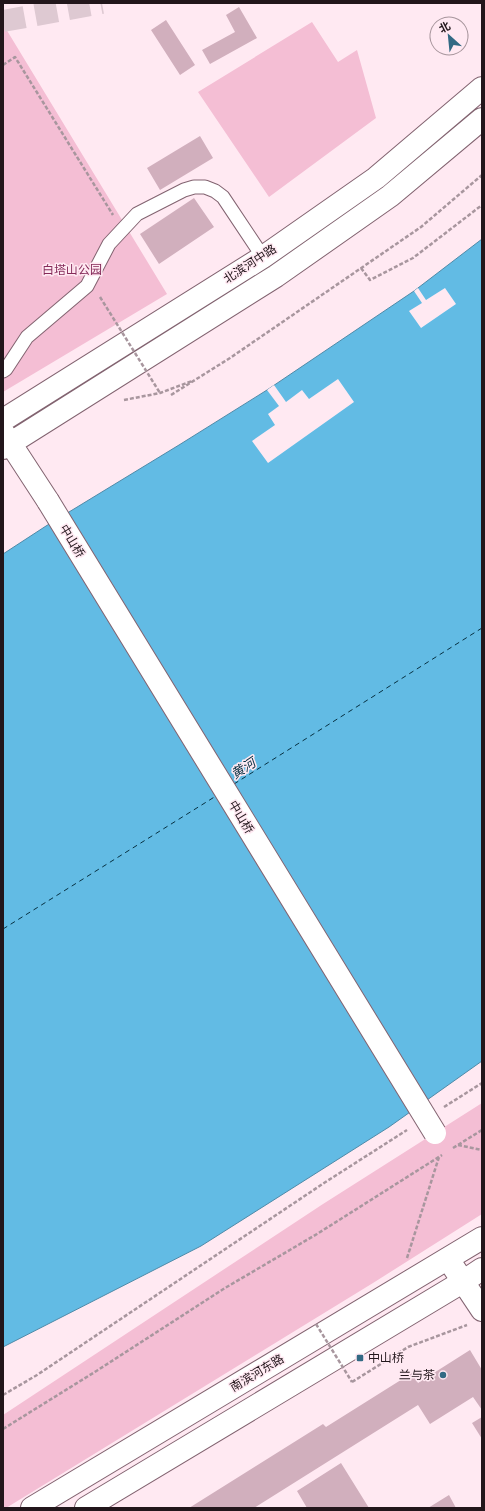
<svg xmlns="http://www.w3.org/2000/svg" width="485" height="1511" font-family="'Open Sans','Noto Sans SC',sans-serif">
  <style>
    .green { fill: #f4bed4 }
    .water { fill: #62bbe4; stroke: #4f8aa8 }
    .pier { fill: #ffe9f2 }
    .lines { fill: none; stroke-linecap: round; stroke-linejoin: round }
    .ferry { stroke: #073142; stroke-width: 1; stroke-dasharray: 5 4; stroke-linecap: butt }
    .building { fill: #d1afbd }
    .primary-tunnel { stroke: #dec9d2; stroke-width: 22; stroke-dasharray: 22 11; stroke-linecap: butt }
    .lane-casing { stroke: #826370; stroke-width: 15 }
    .street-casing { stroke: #826370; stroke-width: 24 }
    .primary-casing { stroke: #826370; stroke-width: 24 }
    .highway-casing { stroke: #826370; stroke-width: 24 }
    .path { stroke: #a8969e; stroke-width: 2.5; stroke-dasharray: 4 2; stroke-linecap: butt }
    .lane { stroke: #fff; stroke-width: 13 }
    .street { stroke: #fff; stroke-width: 22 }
    .primary { stroke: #fff; stroke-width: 22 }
    .highway { stroke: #fff; stroke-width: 22 }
    .street-bridge-casing { stroke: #826370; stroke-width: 24; stroke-linecap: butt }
    .path-bridge { stroke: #a8969e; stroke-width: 2.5; stroke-dasharray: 4 2; stroke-linecap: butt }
    .street-bridge { stroke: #fff; stroke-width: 22 }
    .poi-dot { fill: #326a84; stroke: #ffe9f2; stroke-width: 1.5 }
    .labels { text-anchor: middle; stroke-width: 3; stroke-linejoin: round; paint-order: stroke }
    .street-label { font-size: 12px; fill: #22161b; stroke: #ffe9f2 }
    .park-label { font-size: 12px; fill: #852a59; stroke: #ffe9f2 }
    .poi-label { font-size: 12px; fill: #22161b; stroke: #ffe9f2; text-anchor: start }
    .water-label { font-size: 13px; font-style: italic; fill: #073142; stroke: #ffe9f2 }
  </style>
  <rect width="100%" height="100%" fill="#ffe9f2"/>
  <path class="green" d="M312,22L338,62L357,50L376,118L269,197L198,92Z
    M3,24L167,294L3,392Z
    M482,1103V1214L373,1283L6,1508H3V1415L323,1204Z"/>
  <path class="water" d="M482,239V1061L389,1127L201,1246L3,1347V554L46,526L179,445L267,390L414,291Z"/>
  <path class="pier" d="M418,288L426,300L445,288L456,304L421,328L409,311L422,303L414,291Z
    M338,379L354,402L268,463L252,441L275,425L268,414L279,406L267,390L274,385L286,402L302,390L309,399Z"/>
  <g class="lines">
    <path class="ferry" d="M234,784L482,628
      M3,929L216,796"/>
  </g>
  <path class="building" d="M239,7L257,38L210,64L202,50L235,32L226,15Z
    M166,20L195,65L180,75L151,30Z
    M200,136L213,158L160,190L147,168Z
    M194,198L214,227L159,264L140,234Z
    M470,1350L482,1370V1410L473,1397L430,1424L418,1405L254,1508H189L323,1424L326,1427L412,1373L418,1383Z
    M482,1417V1439L472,1423Z
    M341,1463L369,1508H307L297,1491Z
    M449,1495L456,1508H428Z"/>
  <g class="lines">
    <path class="primary-tunnel" d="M3,21L102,3"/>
    <g class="lane-casing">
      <path id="lane" d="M3,371L6,369L27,337L87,286L109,244L137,214L184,190L194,187H205L215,191L223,197L263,257"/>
    </g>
    <g class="street-casing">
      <path id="street" d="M3,420L263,257L376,178L482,88
        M3,432L48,501
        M3,448L276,276L390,196L482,119"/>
    </g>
    <g class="primary-casing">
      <path id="primary" d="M448,1259L482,1310"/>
    </g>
    <g class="highway-casing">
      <path id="highway" d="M32,1508L482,1238
        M86,1508L464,1281L482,1269"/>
    </g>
    <path class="path" d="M3,65L15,57L113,215
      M361,268L370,280L413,258L482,205
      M171,395L230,358L421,227L482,175
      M124,400L160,393L192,381
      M444,1107L482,1083
      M458,1145L482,1150
      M453,1148L482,1130
      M407,1258L439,1157
      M352,1382L408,1347L467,1325
      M3,1395L37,1375L324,1183L407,1130
      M3,1429L98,1370L225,1288L317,1234L442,1155"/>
    <use href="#lane" class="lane"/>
    <use href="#street" class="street"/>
    <use href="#primary" class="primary"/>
    <use href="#highway" class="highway"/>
    <g class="street-bridge-casing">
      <path id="street-bridge" d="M48,501L435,1133"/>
    </g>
    <path class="path-bridge" d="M100,297L160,393
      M316,1324L352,1382"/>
    <use href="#street-bridge" class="street-bridge"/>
  </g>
  <g class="poi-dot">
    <rect x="356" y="1354" width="8" height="8" rx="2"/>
    <circle cx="443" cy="1375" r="4"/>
  </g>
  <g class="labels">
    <g class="street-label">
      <text transform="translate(250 264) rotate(-33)" y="4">北滨河中路</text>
      <text transform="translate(72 541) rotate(59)" y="4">中山桥</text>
      <text transform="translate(241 817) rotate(59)" y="4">中山桥</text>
      <text transform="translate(257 1373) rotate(-31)" y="4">南滨河东路</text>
    </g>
    <g class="park-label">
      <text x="72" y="274">白塔山公园</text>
    </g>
    <g class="poi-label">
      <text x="368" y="1362">中山桥</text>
      <text x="435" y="1379" text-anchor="end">兰与茶</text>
    </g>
    <g class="water-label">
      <text transform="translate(243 768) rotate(-33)" y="5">黄河</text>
    </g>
  </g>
  <rect width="485" height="1511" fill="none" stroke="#22161b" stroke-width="8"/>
  <g transform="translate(449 36) rotate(333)"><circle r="19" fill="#ffe9f2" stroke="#a7959c"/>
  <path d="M0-3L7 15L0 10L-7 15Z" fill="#326a84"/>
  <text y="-6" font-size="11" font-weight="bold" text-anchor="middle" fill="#22161b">北</text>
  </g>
</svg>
